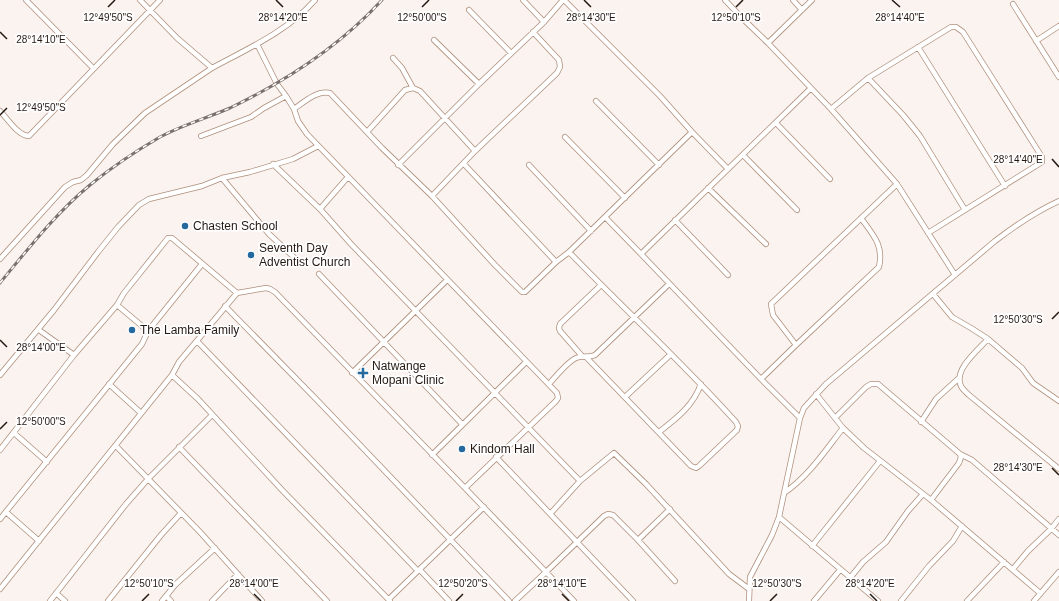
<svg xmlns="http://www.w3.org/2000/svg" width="1059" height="601" font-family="Arial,sans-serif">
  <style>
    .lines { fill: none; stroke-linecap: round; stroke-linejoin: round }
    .minor-casing { stroke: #ae8e7b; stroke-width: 6 }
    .minor { stroke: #fff; stroke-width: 4.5 }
    .rail-casing { stroke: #7b716c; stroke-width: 3 }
    .rail { stroke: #fff; stroke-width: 1.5; stroke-dasharray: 4.5; stroke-linecap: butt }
    .ticks { fill: none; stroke: #251912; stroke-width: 1.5 }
    .poi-dot { fill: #24699e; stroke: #fff; stroke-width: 1.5 }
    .labels { text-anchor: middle; stroke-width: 3.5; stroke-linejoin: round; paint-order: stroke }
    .poi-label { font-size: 12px; fill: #251912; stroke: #fff; text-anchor: start }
    .ticks-label { font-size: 10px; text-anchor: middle; fill: #251912; stroke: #fff; stroke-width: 3.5; stroke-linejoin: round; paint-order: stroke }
  </style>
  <rect width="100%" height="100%" fill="#faf3ef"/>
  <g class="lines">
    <g class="minor-casing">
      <path id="minor" d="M26,0L93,68
        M140,0L177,38L212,68C247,49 288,31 315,0
        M523,0L544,22
        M564,0L660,96L692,132L728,169
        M725,0L742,18L768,43L831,109L897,184L955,275
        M793,0L802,10
        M1013,4L1059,77
        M469,10L511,53
        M434,40L479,84
        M1036,41L1059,26
        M768,43L812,0
        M257,44L277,84L286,96L294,109L298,121L307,134L557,393L558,398L556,401L465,488L546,572L515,601
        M918,47L1005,186
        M393,58L402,68L413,88
        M868,78L903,115L920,136L965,210
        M596,101L659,165
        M294,109C304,102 317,90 330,93L382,148L432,196L495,265L522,292H525L556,262L569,252L692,132
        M831,109L868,78L951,27H956L963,32L1042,157V162L928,233
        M0,111C8,119 17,135 29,136L160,0
        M776,123L830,179
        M367,132L405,90L413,88L420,91L475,151
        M201,136L251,117L264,108L286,96
        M565,137L625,198
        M743,155L797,210
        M273,164L320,209L351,244L580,481
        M464,164L556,262
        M398,165L479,84L544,22L563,0
        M529,165L591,231
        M222,178L269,234L298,261
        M708,188L766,244
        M432,196L475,151L557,73L560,67L559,60L533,32
        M320,209L348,177
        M605,217L641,254
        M675,220L728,275
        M569,252C624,309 683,363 736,422L738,426L737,430L699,466L696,468L691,466L586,357
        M0,259L65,187L73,182L81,180L87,175L113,144L145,113L212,68
        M319,274L462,424
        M933,294L952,317L971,328L988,339L1022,368L1033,383L1059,401
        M117,305L148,331
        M225,306L317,400L509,601
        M39,330L74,355
        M988,339C978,350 953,370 961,386C962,389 967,393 969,395L1059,469
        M197,341L418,571
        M796,345L773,315L771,304L897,184
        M582,356L560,331L559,328L560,324L601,285
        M352,373L447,280
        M0,375L54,310L98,252L118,227L139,205L149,199L202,186L222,178L250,172L293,159L318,146
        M172,375L198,399L282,490L390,601
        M761,379L796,345L879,267C884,245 873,235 861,218
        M109,384L141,413
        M549,384C555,377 569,361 576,358C583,355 589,358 595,355L669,284
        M816,394L843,428L864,448L931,500L1040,593
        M625,397L670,355
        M800,418L761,379L641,254L811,88
        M835,418L866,387L871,384H878L960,454L961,457L959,463L931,500
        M921,422L936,399L959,378
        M659,432C677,418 693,406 701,384
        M14,433L47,462
        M116,446L200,532L262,601
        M179,447L327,601
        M0,450L74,355L117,305L124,293L168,238H172L237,293L266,288L270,289L275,292L465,488
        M960,454L972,460L1059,535
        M432,455L526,362
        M496,457L633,601
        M784,493C808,477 825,451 843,428
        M6,512L39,541
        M551,513L580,481L614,453L646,484L729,574L749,589
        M779,517L878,601
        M0,519L142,344L148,331L202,264
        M638,540L670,509
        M812,546L880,461
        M1013,569L1028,551L1051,529L1059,519
        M420,570L449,601
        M850,578L863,562L886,542L908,511L923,494
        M0,589L172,375L179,362L237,293
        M56,593L65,601
        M166,596L171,601
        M389,599L484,507
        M50,601L126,504L148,479L212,415
        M108,601L161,535L181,513
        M162,601L175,585L215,548
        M212,601L238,574
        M574,601L546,572L604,516L608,514L613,515L638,540L675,581
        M749,601L750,577L772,535L779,517L800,418L804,408L826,384L995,241C1016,225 1035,212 1059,201
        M814,601L840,570
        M901,601L929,566L953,541L962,526
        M967,601L1004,562
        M1034,601L1059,572"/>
    </g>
    <use href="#minor" class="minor"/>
    <g class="rail-casing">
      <path id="rail" d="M0,283C28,249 56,213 90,185C112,167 136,151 160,137C182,125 207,118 230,108C286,81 340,46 382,0"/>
    </g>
    <use href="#rail" class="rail"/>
  </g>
  <path class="ticks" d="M276,0L283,7M584,0L591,7M892,0L900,7M108,7L115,0M422,7L429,0M736,7L743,0M0,32L7,39M0,115L7,108M1052,159L1059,167M1052,319L1059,312M0,340L7,347M0,429L7,422M1052,468L1059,475M254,594L261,601M562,594L569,601M870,594L877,601M142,601L149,594M456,601L463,594M770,601L777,594"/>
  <g class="poi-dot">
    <circle cx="185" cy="226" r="4"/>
    <circle cx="251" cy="255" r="4"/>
    <circle cx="132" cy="330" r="4"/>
    <path d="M361 367h4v4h4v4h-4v4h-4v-4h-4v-4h4z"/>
    <circle cx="462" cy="449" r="4"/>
  </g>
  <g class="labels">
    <g class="poi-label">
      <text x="193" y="230">Chasten School</text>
      <text x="259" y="252">Seventh Day<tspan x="259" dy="14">Adventist Church</tspan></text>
      <text x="140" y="334">The Lamba Family</text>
      <text x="372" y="370">Natwange<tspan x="372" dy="14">Mopani Clinic</tspan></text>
      <text x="470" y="453">Kindom Hall</text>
    </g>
  </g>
  <g class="ticks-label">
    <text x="283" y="21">28°14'20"E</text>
    <text x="422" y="21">12°50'00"S</text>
    <text x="591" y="21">28°14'30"E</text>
    <text x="900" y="21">28°14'40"E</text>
    <text x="108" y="21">12°49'50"S</text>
    <text x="736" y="21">12°50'10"S</text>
    <text x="41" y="43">28°14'10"E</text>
    <text x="41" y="111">12°49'50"S</text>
    <text x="1018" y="163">28°14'40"E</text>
    <text x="1018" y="323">12°50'30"S</text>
    <text x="41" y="351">28°14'00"E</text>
    <text x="41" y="425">12°50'00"S</text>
    <text x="1018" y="471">28°14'30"E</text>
    <text x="149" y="587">12°50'10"S</text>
    <text x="463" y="587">12°50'20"S</text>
    <text x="777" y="587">12°50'30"S</text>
    <text x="254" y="587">28°14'00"E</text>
    <text x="562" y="587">28°14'10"E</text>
    <text x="870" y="587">28°14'20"E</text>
  </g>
</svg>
